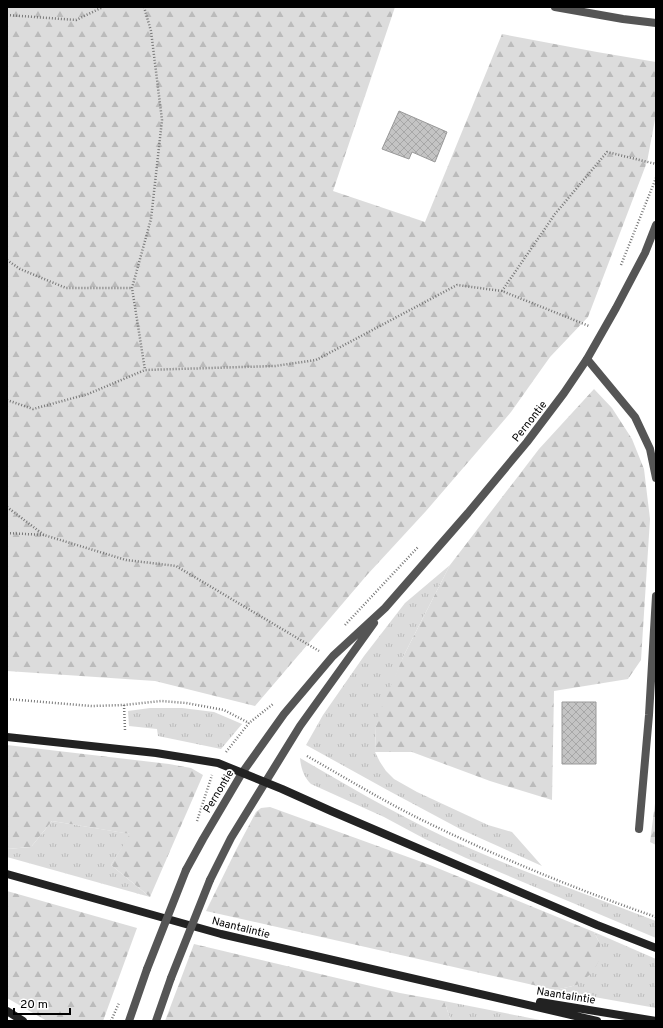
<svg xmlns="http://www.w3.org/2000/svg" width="663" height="1028" font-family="Overpass,sans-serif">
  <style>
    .grass { fill: url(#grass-tufts) }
    .forest { fill: url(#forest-firs) }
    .building { fill: url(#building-cross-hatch); stroke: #999 }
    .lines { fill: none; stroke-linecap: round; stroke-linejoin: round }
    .path { stroke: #777; stroke-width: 2.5; stroke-dasharray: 1 2; stroke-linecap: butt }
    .service { stroke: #555; stroke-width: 8 }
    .tertiary { stroke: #555; stroke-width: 8 }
    .secondary { stroke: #222; stroke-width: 8 }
    .tertiary-bridge { stroke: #555; stroke-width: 8 }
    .labels { text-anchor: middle; stroke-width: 3.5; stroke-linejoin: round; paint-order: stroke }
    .street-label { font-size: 11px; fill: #000; stroke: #fff }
  </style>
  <defs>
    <pattern id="grass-tufts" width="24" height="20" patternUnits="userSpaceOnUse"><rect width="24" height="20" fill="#dcdcdc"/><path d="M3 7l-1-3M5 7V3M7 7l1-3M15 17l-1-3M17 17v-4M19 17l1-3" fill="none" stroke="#bbb"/></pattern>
    <pattern id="forest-firs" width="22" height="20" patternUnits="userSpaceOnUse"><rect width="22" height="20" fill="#dcdcdc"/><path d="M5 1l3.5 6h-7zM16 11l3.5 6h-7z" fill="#bbb"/></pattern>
    <pattern id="building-cross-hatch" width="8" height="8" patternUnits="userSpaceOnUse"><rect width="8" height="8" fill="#c4c4c4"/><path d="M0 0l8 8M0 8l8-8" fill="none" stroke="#a7a7a7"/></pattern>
  </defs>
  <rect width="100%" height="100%" fill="#fff"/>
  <path class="grass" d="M450,565L404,655L376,726L375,752L380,762L386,771L394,779L417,792L488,825L512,832L542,866L462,830L391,792L306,745L323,715L364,656L405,603Z
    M150,708H182L214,712L242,724L221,749L158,736L157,729L129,726L128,711Z
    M300,758C355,790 411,823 469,848C530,875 594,897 656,921V938L466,858L425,839L384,817L311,784C304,777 301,769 300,758Z
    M52,821L131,834L111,865L150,897L7,857V849L31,847Z
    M594,932L656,959V1008L555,990L577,985L600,944Z
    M444,1001L545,1021H451Z"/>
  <path class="forest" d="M7,7H395L333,191L425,222L502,34L597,52L656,62V114L647,162L588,317L550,357L511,412L470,460L426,511L367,575L255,706L155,681L7,671Z
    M594,389L612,408L632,439L644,469L650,519L641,660L628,679L554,691L552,800L490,781L412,752H375L376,726L380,711L404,655L450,565L539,449Z
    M7,745L169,764L191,768L203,775L150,897L111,865L130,834L52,821L31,847L7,849Z
    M656,796V845L650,842Z
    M270,807L430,865L594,932L600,944V958L593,972L577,985L555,990L206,911L236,850L256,812L261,808Z
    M7,891L137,928L103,1021H47L7,998Z
    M194,944L400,993L444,1001L451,1021H165Z"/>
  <path class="building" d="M399,111L447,132L435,162L412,152L409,159L382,149Z
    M562,702H596V764H562Z"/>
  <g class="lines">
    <path class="path" d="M144,7L151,31L162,120L151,219L132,288L145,370
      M7,15L76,20L103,7
      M7,260L20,269L66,288H132
      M621,265L656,178
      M502,291L555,214L607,152L656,164
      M7,400L33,409L88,394L145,370L275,366L316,360L457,285L502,291L589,326
      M7,507L44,535L126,560L176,566L319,651
      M7,533L44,535
      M345,625L418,547
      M7,699L92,706L124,705L161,701L186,703L224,710L249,723
      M124,705L125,730
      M226,752L249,723L273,704
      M307,756C344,777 380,799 418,818C495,856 575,889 656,917
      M197,821L212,775
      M111,1021L119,1003"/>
    <path class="service" d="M587,359L635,417L650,449L656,478
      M639,829L649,715L656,596"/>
    <path class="tertiary" d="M555,7L623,19L656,23
      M186,870L203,839L242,773L284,714L333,656L385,608L468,513L527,442L564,393L587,359L616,308L645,253L656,225
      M210,880L231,838L300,726L374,623
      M129,1021L147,969
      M156,1021L171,978"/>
    <path class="secondary" d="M7,737L156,753L218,763L282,789L331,811L597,925L656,948
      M7,874L221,934L597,1021
      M540,1002L656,1021
      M7,1011L23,1021"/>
    <path class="tertiary-bridge" d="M147,969L186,870
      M171,978L210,880"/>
  </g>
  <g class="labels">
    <g class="street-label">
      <text transform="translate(529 421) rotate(-52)" y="4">Pernontie</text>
      <text transform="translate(218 791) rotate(-59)" y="4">Pernontie</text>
      <text transform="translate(241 927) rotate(14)" y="4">Naantalintie</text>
      <text transform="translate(566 995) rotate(9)" y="4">Naantalintie</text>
    </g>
  </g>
  <rect width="663" height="1028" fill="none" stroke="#000000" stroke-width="16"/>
  <path d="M14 1008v6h56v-6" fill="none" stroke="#000000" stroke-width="2"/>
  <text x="20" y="1008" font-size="12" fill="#000000" stroke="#ffffff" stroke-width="3" paint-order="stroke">20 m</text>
</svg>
